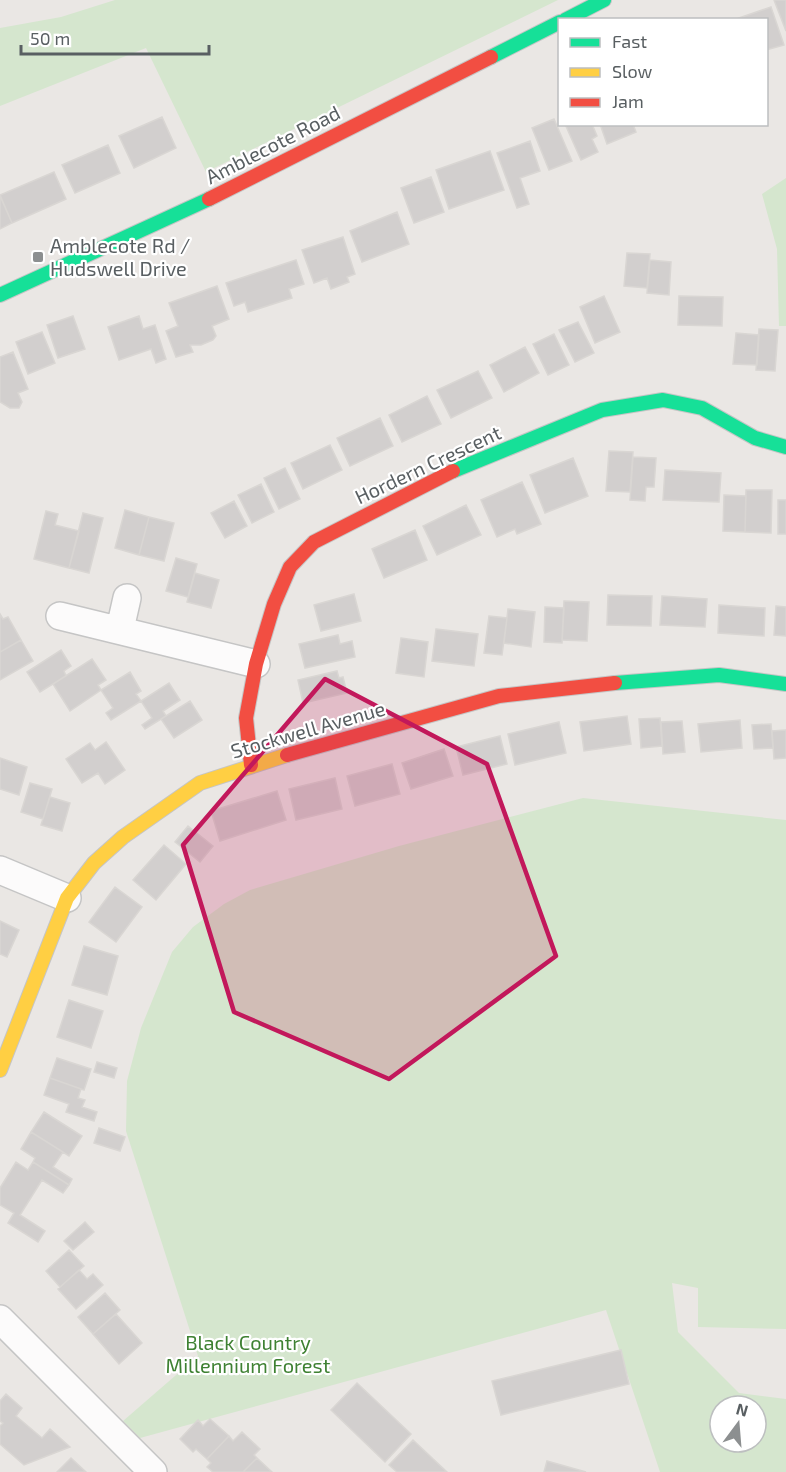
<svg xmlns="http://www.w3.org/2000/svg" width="786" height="1472" font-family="'Exo 2',sans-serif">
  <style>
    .green { fill: #d5e6ce; fill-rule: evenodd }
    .building { fill: #d2cfce; stroke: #d9d6d3; stroke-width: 1.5 }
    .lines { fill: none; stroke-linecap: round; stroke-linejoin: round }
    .street-casing { stroke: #c5c5c5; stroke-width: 30 }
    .fast-casing { stroke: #c5c5c5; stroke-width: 16 }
    .slow-casing { stroke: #c5c5c5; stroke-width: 16 }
    .jam-casing { stroke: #c5c5c5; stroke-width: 16 }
    .street { stroke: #fcfbfb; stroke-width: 27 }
    .fast { stroke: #16e098; stroke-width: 14 }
    .slow { stroke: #ffcf43; stroke-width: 14 }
    .jam { stroke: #f24e42; stroke-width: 14 }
    .marked { fill: #c2185b; fill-opacity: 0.2; stroke: #c2185b; stroke-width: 4.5; stroke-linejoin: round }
    .poi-dot { fill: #8c8f90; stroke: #fff; stroke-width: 2 }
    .labels { text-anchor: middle; stroke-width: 4.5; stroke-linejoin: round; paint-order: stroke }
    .street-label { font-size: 20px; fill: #595f62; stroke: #fff }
    .poi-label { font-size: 20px; fill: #595f62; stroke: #fff; text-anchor: start }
    .park-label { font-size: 20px; fill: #3e8132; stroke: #fff }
  </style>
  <rect width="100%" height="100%" fill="#eae7e4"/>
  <path class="green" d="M115,0H558L206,172L146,48L0,106V28L61,17Z
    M786,178V326H779L777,249L762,194Z
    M583,798L786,820V1329L698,1327V1288L672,1283L678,1332L739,1393L786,1399V1472H660L606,1310L140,1438L123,1421L198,1356L126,1131L127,1081L141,1028L172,952L193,927L224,904L250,890L399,846ZM720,1406H756V1442H720Z"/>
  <path class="building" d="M774,0H786V31Z
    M771,7L784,45L766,50V20L736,19Z
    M162,117L176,148L134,168L119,136Z
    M554,119L572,161L549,170L532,128Z
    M565,124H592L597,136L592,139L598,152L581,160Z
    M600,124H633L636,132L607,144Z
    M530,141L540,171L520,178L529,204L517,208L497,153Z
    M108,145L120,173L75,193L62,165Z
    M490,151L504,190L449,209L436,170Z
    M54,172L66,199L12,223L0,195Z
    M431,177L444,212L414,223L401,188Z
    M0,196L12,223L0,229Z
    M397,212L409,244L362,262L350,231Z
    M343,237L355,274L347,277L349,282L331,289L327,278L314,283L302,250Z
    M627,253L650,254L647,288L624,286Z
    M296,260L304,284L289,289L292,298L248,312L245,302L234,306L226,283Z
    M650,260L671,262L669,295L647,293Z
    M217,286L229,319L212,326L216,336L213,340L201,345H190L193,352L176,357L166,331L178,326L169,303Z
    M604,296L620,332L595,343L580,307Z
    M679,296L723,297L722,326L678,325Z
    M73,316L85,349L58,358L47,325Z
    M139,316L143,329L155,325L166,359L156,363L151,349L119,360L108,327Z
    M578,322L594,353L575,362L559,330Z
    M759,329L778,330L775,371L756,370Z
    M42,332L55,363L28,374L16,342Z
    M736,333L759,335L757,365L733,364Z
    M554,334L569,365L548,375L533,344Z
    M525,347L539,373L504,392L490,365Z
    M13,352L28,389L18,393L22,402L19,408H10L0,402V357Z
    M478,371L492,398L451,418L437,390Z
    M427,396L441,424L402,442L389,415Z
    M380,418L393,446L350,466L337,438Z
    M330,445L342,470L303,489L291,463Z
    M609,451L633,452L630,492L606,491Z
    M633,457L656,458L654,487H646L645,501L630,500Z
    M573,458L588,496L545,513L530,475Z
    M285,468L300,499L279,509L264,478Z
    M665,470L721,473L719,502L663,500Z
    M522,482L541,524L517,534L515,529L497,537L481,500Z
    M261,484L274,512L252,523L238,495Z
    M746,490H772L771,533L745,532Z
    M724,495L746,496L745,532L723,531Z
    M778,500H786V534H778Z
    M234,501L247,526L225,538L211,513Z
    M466,505L481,535L437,555L423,526Z
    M125,510L149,517L139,555L115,548Z
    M46,511L58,514L55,525L79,531L69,568L34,559Z
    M83,513L103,518L89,573L69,568Z
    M149,517L174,523L164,561L139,555Z
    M415,530L427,560L384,578L372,549Z
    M176,558L197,564L188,597L166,591Z
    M195,573L219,580L211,608L187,602Z
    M354,594L361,621L321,631L314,605Z
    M608,595L652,596L651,626L607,625Z
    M662,596L707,599L705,627L660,625Z
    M564,601L589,602L587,641L562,640Z
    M719,605L765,608L764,636L718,633Z
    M776,606L786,607V636L774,635Z
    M545,607L564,608L562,643L544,642Z
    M508,609L535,612L531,647L504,643Z
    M0,614L3,619L8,617L21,640L0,652Z
    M489,616L507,618L502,655L484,653Z
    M436,629L478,634L474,666L432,661Z
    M338,635L340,644L352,641L355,657L305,668L299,644Z
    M401,638L428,642L424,677L396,673Z
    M21,640L33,661L0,680V652Z
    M61,650L71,666L64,671L66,676L40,692L27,672Z
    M92,659L106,680L98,685L101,690L70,711L53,684Z
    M337,671L339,678L343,677L347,693L303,703L298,680Z
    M130,672L141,691L136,694L141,701L111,720L106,713L113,708L101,690Z
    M169,683L180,700L163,711L166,716L145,729L142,725L152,718L141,701Z
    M190,701L202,720L174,738L161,719Z
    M627,716L631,744L584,751L580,722Z
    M660,718L662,746L641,748L639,719Z
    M740,720L742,748L701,752L698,724Z
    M682,721L685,752L663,754L661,722Z
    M559,722L566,753L515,765L508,734Z
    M771,724L773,748L754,749L752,725Z
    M786,730V758L774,759L772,731Z
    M500,736L507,764L463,775L456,747Z
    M106,742L125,770L105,784L98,773L82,783L66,759L90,743L95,750Z
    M444,749L453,776L411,789L402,763Z
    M0,758L27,767L19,795L0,789Z
    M392,764L400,794L355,806L347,776Z
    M335,778L342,809L296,820L289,789Z
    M30,783L52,789L43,819L21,812Z
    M277,791L286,820L220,841L211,811Z
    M50,797L70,803L62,831L41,825Z
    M188,826L213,846L200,862L175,842Z
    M164,845L186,864L156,900L133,880Z
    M115,887L142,907L116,942L89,922Z
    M0,921L19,930L7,957L0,954Z
    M84,946L118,956L107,995L72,985Z
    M69,1000L103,1011L91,1048L57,1037Z
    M57,1058L91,1069L84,1090L50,1078Z
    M97,1062L117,1068L114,1078L94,1072Z
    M50,1078L81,1089L78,1098L85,1100L82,1107L97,1112L94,1121L66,1112L69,1104L44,1095Z
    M44,1112L82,1136L69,1156L31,1132Z
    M99,1128L125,1137L120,1151L94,1143Z
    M31,1132L63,1152L53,1167L72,1179L69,1185L33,1162L35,1158L21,1149Z
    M16,1162L28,1170L33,1162L69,1185L63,1193L42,1180L20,1215L45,1231L38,1242L8,1223L14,1213L0,1205V1188Z
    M85,1222L94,1232L73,1250L64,1241Z
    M69,1250L84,1266L60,1287L46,1271Z
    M79,1270L87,1279L93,1274L103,1285L76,1309L58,1289Z
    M105,1293L120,1310L93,1334L78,1317Z
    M116,1314L142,1343L119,1364L93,1334Z
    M621,1350L629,1384L501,1415L492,1381Z
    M357,1383L411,1434L385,1462L331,1410Z
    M6,1394L22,1408L16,1416L42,1438L50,1429L70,1447L24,1465L0,1444V1426L3,1423L0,1421V1401Z
    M210,1419L229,1436L207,1459L196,1449L193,1452L180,1439L198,1420L203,1426Z
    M242,1432L260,1449L254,1455L257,1458L243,1472H213L207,1467L211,1463L207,1459L229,1436L233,1441Z
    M413,1440L447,1472H397L389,1465Z
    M71,1458L86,1472H57Z
    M257,1458L272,1472H243Z
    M547,1461L586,1472H544Z"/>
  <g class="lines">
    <g class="street-casing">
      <path id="street" d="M60,616L256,664
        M120,629L127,598
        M0,870L67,898
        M0,1319L153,1472"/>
    </g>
    <g class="fast-casing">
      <path id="fast" d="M565,20L604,0
        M491,57L560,22
        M0,295L209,199
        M453,471L602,410L663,400L702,408L755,438L786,447
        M615,683L719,675L786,684"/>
    </g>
    <g class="slow-casing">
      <path id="slow" d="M0,1070L67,898L94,863L123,837L200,783L287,755"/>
    </g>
    <g class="jam-casing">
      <path id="jam" d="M209,199L491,57
        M287,755L499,696L615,683
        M251,765L246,718L256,664L274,604L290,567L314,542L453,471"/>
    </g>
    <use href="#street" class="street"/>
    <use href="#fast" class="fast"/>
    <use href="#slow" class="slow"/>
    <use href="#jam" class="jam"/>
  </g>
  <path class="marked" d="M325,679L487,764L556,956L389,1079L234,1012L183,845Z"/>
  <rect class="poi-dot" x="32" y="251" width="12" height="12" rx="3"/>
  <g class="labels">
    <g class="street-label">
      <text transform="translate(273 145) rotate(-27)" y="7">Amblecote Road</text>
      <text transform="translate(428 465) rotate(-25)" y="7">Hordern Crescent</text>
      <text transform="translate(308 730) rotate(-16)" y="7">Stockwell Avenue</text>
    </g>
    <g class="poi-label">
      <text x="50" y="253">Amblecote Rd /<tspan x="50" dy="23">Hudswell Drive</tspan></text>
    </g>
    <g class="park-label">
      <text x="248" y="1350">Black Country<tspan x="248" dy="23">Millennium Forest</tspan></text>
    </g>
  </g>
  <rect x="558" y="18" width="210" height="108" fill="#ffffff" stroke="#bdbfc0" stroke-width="1.5"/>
  <rect x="570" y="38" width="30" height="9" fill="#16e098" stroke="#bdbfc0" stroke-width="1.5"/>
  <text x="612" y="48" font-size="18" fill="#595f62">Fast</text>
  <rect x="570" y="68" width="30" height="9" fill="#ffcf43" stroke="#bdbfc0" stroke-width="1.5"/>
  <text x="612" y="78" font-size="18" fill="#595f62">Slow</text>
  <rect x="570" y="98" width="30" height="9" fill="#f24e42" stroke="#bdbfc0" stroke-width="1.5"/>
  <text x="612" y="108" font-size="18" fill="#595f62">Jam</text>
  <g transform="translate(738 1424) rotate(16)"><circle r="28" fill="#ffffff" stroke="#bdbfc0" stroke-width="1.5"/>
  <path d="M0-4.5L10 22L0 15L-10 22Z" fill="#8c8f90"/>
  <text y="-9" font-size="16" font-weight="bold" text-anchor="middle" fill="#595f62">N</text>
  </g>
  <path d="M21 45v9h188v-9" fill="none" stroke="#595f62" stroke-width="3"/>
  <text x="30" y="45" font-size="18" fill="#595f62" stroke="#ffffff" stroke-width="4.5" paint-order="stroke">50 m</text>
</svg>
